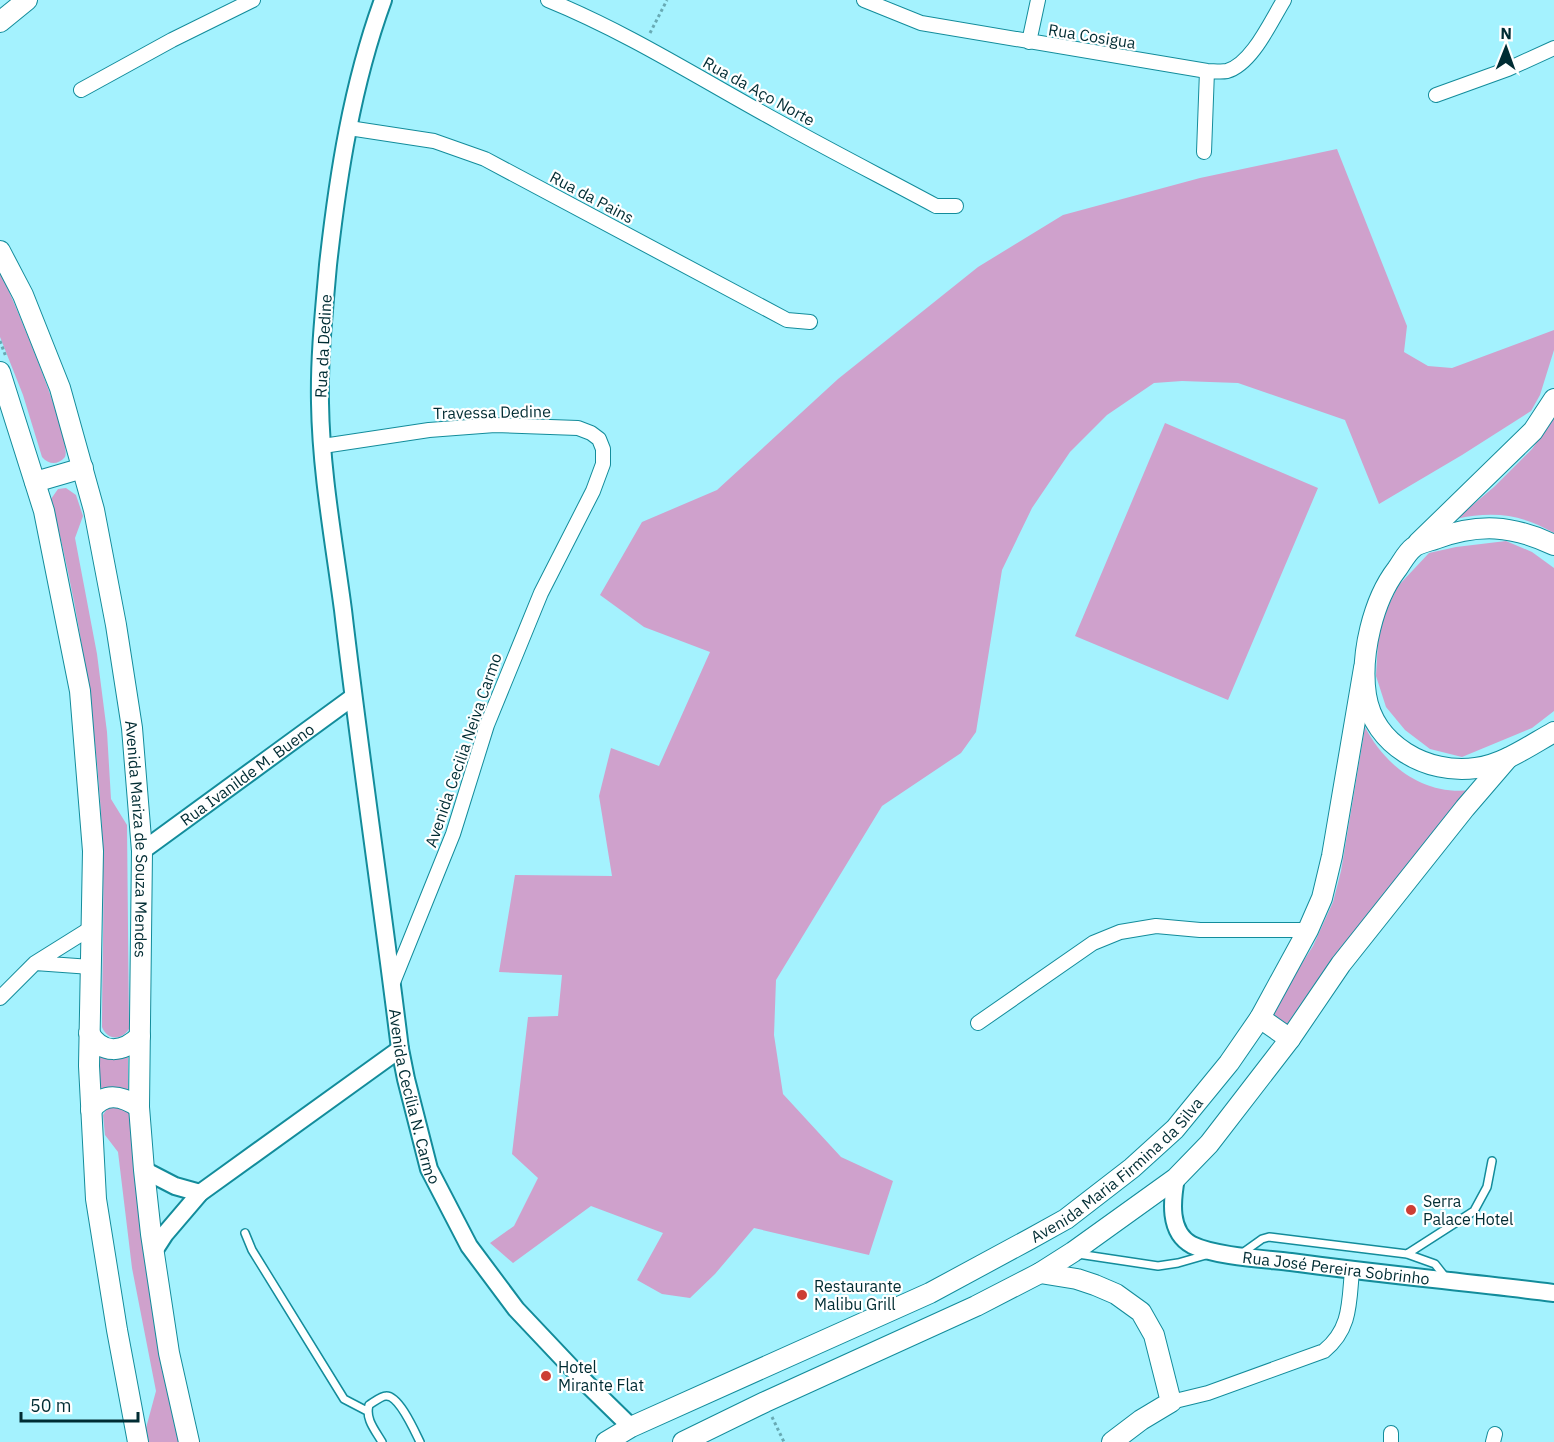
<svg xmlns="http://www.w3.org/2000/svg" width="1554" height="1442" font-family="'IBM Plex Sans',sans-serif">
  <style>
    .green { fill: #cfa1cc }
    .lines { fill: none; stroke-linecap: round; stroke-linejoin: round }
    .service-casing { stroke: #138c9b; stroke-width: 10 }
    .minor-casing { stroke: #138c9b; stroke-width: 16 }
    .tertiary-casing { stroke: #138c9b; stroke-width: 20 }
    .secondary-casing { stroke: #138c9b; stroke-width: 22 }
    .path { stroke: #68aab4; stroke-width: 3; stroke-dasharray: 3 3; stroke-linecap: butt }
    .service { stroke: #fff; stroke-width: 7 }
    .minor { stroke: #fff; stroke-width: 14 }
    .tertiary { stroke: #fff; stroke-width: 16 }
    .secondary { stroke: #fff; stroke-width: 20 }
    .poi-dot { fill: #cc3e34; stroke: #fff; stroke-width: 2 }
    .labels { text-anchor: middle; stroke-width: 4.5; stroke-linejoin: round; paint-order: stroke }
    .street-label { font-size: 16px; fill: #002c33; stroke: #fff }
    .poi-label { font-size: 16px; fill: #002c33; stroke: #fff; text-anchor: start }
  </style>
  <rect width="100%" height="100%" fill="#a4f2fe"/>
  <path class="green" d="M1337,149L1407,326L1404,352L1428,366L1452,368L1554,330V350L1540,395L1531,411L1462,455L1379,504L1345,420L1238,383L1182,381L1154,383L1107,415L1070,452L1032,508L1002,570L976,732L961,753L882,806L776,980L774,1035L783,1094L841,1157L893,1181L869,1255L754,1228L715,1274L690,1298L662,1294L637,1280L663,1233L591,1206L513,1263L490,1243L514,1226L538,1178L512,1154L528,1017L558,1016L562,975L499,972L515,875L612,876L599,796L611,748L659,766L710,652L644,627L600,595L642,522L717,490L838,379L978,267L1063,215L1200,178Z
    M0,271C12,297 73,438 65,457C58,465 49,465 42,457L23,395L0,337Z
    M1554,418V533C1521,514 1493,511 1456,519L1494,487L1532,449Z
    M1165,423L1318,488L1228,700L1075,636Z
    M66,488L76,495L83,516L75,538L97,654L107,732L111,799L127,825L129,1029C121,1041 107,1040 102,1027C102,962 105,896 102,831C96,719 79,608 51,499L58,489Z
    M1506,541L1532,552L1554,568V711L1532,728L1462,757L1430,749L1405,730L1386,707L1376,676L1378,641L1385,613L1398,586L1429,553L1456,547Z
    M1365,727C1386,767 1424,796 1472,790L1286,1029L1270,1014L1313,946L1333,902L1341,871Z
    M97,1056L112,1060L128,1056V1090C117,1087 108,1087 97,1091Z
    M112,1105L129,1111C136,1193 144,1276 161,1357C167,1385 174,1414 181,1442H149L146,1428L156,1391L132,1268L118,1152L105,1135L103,1115L108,1107Z"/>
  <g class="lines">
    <g class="service-casing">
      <path id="service" d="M245,1233L252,1250L344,1399L367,1411
        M1078,1254L1158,1266L1178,1263L1206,1255
        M1241,1254L1262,1239L1269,1237L1407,1254L1435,1264L1446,1278
        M1407,1254L1474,1211L1487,1187L1492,1161
        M382,1442C375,1430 365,1419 369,1405C374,1402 381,1396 386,1396C399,1395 415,1432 420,1442"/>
    </g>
    <g class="minor-casing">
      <path id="minor" d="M548,0C629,33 702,80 779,122C831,151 884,178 936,206H956
        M864,0L921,23L1207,71C1213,71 1221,72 1227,71C1252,64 1271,21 1284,0
        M1029,42L1038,0
        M81,90L172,40L253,0
        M1436,95L1508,69L1554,48
        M349,128L434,141L485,159L787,320L810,322
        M1204,152L1207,71
        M323,446L429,430L495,425L578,428L591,433L599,439L603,449V464L593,491L541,593L487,725L453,834L392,985
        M35,963L91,967
        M0,998L35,963L91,928
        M978,1023L1093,943L1120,932L1156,926L1200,930H1308
        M1171,1402L1208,1393L1324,1351C1351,1329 1349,1303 1352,1270
        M1391,1442V1433
        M1493,1442L1495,1434"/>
    </g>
    <g class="tertiary-casing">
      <g id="tertiary">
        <path id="s1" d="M383,0C352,85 338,175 328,265C324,311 319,357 320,403C321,472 334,542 343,610C360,756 382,902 400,1049L406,1079L429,1169L469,1246L516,1309L584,1381L631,1427"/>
        <path id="s2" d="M142,851L353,697"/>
        <path d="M144,1170L175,1186L200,1193"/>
        <path id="s3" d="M1176,1178C1172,1200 1168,1232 1192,1245C1214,1256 1265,1259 1291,1262C1378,1274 1466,1282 1554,1293"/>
        <path d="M154,1251L165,1234L200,1193L400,1049"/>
      </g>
    </g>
    <g class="secondary-casing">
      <g id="secondary">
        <path d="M0,22L27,0"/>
        <path id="s4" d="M0,251L23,295L60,388L94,510L116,625L132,728L142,851L139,1107L144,1170L151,1234L169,1353L189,1442"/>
        <path d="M0,372L44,511L80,691L93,851L89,1066L96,1199L117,1330L138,1442"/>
        <path d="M35,482L83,468"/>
        <path d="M1418,543L1533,431L1554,399"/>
        <path d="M1554,545C1512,525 1479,523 1435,539C1429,541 1419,543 1414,547C1407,552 1402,562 1397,569C1373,600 1360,655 1366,695C1374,745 1427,775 1476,768C1504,764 1529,746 1554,732"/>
        <path d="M1260,1018L1290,1039"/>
        <path d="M89,1033C102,1055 123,1053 140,1036"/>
        <path d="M91,1110C105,1091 122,1096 139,1107"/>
        <path d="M1040,1273L1077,1279L1095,1285L1116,1294L1141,1312L1154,1335L1171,1402L1141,1420L1112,1442"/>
        <path id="s5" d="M606,1442L631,1427L930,1293L1030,1239L1066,1219L1132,1168L1175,1129L1229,1063L1260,1018L1308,930L1322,898L1332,856L1364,668"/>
        <path d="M683,1442L765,1402L976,1306L1040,1273L1073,1252L1176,1178L1209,1144L1290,1039L1341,964L1465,808L1508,758"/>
      </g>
    </g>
    <path class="path" d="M650,33L667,0
      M0,341L6,357
      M772,1417L784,1442"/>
    <use href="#service" class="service"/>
    <use href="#minor" class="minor"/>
    <use href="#tertiary" class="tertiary"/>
    <use href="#secondary" class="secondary"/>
  </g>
  <g class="poi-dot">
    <circle cx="1411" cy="1210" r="6"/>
    <circle cx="802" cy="1295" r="6"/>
    <circle cx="546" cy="1376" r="6"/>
  </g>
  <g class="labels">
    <g class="street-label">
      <text transform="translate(1092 36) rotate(9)" y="6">Rua Cosigua</text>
      <text transform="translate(759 91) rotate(29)" y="6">Rua da Aço Norte</text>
      <text transform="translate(592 197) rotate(28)" y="6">Rua da Pains</text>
      <text transform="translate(323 346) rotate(-87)" y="6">Rua da Dedine</text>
      <text transform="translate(492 412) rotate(-1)" y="6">Travessa Dedine</text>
      <text transform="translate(463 750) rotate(-71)" y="6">Avenida Cecilia Neiva Carmo</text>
      <text dy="6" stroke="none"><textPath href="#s2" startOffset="130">Rua Ivanilde M. Bueno</textPath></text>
      <text dy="6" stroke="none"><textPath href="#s4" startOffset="609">Avenida Mariza de Souza Mendes</textPath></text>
      <text dy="6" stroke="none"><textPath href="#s1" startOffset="1110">Avenida Cecília N. Carmo</textPath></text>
      <text dy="6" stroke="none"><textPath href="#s5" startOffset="582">Avenida Maria Firmina da Silva</textPath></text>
      <text dy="6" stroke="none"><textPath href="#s3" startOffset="220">Rua José Pereira Sobrinho</textPath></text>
    </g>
    <g class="poi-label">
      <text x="1423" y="1207">Serra<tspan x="1423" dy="18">Palace Hotel</tspan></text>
      <text x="814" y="1292">Restaurante<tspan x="814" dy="18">Malibu Grill</tspan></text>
      <text x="558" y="1373">Hotel<tspan x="558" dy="18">Mirante Flat</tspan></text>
    </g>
  </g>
  <g transform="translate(1506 48) rotate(1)" stroke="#ffffff" stroke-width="4.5" paint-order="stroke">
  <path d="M0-4.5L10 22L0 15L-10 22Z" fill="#002c33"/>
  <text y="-9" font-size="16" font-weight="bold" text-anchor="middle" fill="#002c33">N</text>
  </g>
  <path d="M21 1412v9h117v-9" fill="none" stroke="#002c33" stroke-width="3"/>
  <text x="30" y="1412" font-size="18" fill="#002c33" stroke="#ffffff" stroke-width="4.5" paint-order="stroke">50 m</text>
</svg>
